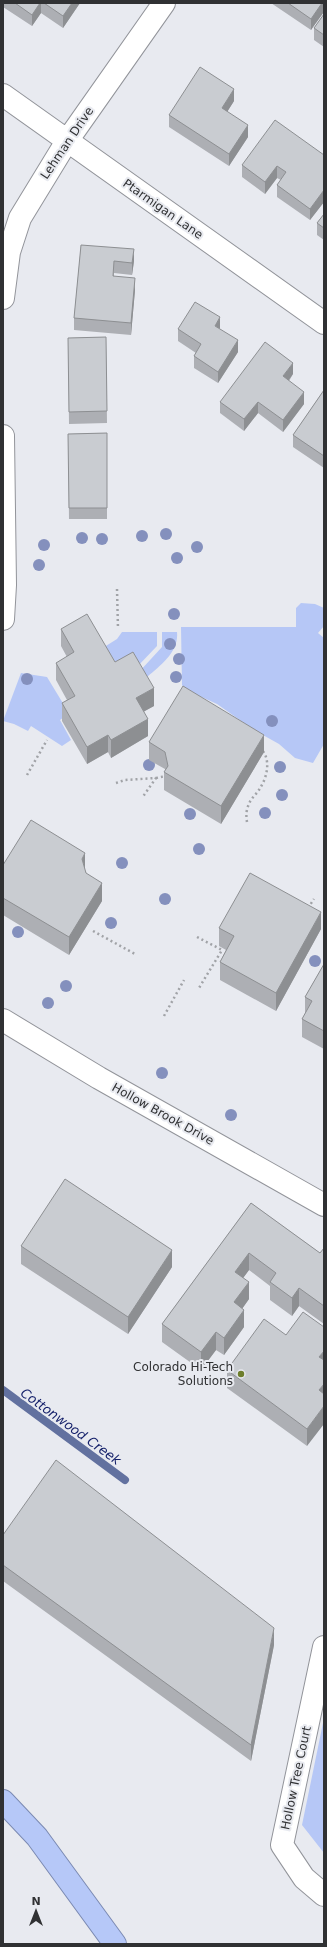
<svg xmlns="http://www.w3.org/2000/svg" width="327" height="1947" font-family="'DejaVu Sans',sans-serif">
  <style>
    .green { fill: #b6c7f6 }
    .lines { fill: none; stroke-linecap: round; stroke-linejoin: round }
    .stream { stroke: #62719f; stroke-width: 8 }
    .minor-casing { stroke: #92949a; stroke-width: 24 }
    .trunk-casing { stroke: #7b8ab2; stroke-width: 24 }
    .path { stroke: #a1a3a7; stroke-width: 2.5; stroke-dasharray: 2 3; stroke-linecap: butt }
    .minor { stroke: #fff; stroke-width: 22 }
    .trunk { stroke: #b6c8f8; stroke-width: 22 }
    .tree { fill: #8490bd }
    .wall { fill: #adafb4 }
    .shaded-wall { fill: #8d8f92 }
    .building { fill: #c9ccd1; stroke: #8d8f92 }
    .poi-dot { fill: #6e7e2c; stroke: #e8eaf0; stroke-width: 1.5 }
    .labels { text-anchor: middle; stroke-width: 4; stroke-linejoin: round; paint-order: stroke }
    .street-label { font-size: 12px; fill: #303133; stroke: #e8eaf0 }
    .poi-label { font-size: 12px; fill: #303133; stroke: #e8eaf0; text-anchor: end }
    .water-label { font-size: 13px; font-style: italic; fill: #131f69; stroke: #e8eaf0 }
  </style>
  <rect width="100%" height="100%" fill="#e8eaf0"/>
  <path class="green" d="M301,603L315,604L324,608V626L318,633L324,638V744L313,763L295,758L279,744L254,730L217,704L184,689L182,685L181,627H296V608Z
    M122,632H157V646L136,668L113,661L101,649L117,639Z
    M162,632H177C179,652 161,665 147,677L139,672L162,647Z
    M21,673L47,677L64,705V717L60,720L71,740L62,746L31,726L28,731L14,724L3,721Z
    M324,1718V1853L302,1825Z"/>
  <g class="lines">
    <path class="stream" d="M3,1390L125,1480"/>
    <g class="minor-casing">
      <path id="minor" d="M3,95L324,323
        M3,298L9,252L20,218L67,141L164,3
        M3,436L5,585L3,619
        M3,1020L99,1078L324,1205
        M324,1647L282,1845L304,1878L324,1895"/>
    </g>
    <g class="trunk-casing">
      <path id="trunk" d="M3,1801L37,1837L115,1944"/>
    </g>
    <path class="path" d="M117,589L118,629
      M27,775L47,740
      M156,778L166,776
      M116,783L125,780L156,778L142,798
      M247,822C246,816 246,810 249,804C251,798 257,794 260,788C267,778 271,760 262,750
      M308,908L314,899
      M93,931L135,954
      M197,937L222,950L199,988
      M164,1016L184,980"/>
    <use href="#minor" class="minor"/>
    <use href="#trunk" class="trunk"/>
  </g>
  <g class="tree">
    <circle cx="166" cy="534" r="6"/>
    <circle cx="142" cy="536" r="6"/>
    <circle cx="82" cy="538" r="6"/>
    <circle cx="102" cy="539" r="6"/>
    <circle cx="44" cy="545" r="6"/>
    <circle cx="197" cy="547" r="6"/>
    <circle cx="177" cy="558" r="6"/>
    <circle cx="39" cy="565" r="6"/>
    <circle cx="174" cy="614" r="6"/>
    <circle cx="170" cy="644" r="6"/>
    <circle cx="179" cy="659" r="6"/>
    <circle cx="176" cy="677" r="6"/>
    <circle cx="27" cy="679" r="6"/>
    <circle cx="272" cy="721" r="6"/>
    <circle cx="149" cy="765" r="6"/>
    <circle cx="280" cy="767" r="6"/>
    <circle cx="282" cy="795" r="6"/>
    <circle cx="265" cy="813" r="6"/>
    <circle cx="190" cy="814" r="6"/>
    <circle cx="199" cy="849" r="6"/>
    <circle cx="122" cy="863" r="6"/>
    <circle cx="165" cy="899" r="6"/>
    <circle cx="111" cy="923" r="6"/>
    <circle cx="18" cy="932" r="6"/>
    <circle cx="315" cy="961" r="6"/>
    <circle cx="66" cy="986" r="6"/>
    <circle cx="48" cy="1003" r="6"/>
    <circle cx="162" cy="1073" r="6"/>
    <circle cx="231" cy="1115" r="6"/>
  </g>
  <path class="wall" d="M3,3H80L63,28L41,13L32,26L3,7Z
    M271,3H324L311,30Z
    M324,14V47L314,40V28Z
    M234,101L227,112L248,137L229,166L169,127V115Z
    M324,155V202L310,220L277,197V185L281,180L277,178L265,194L242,177V165Z
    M324,214V240L317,235V223Z
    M81,245L134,261L132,275L114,273V276L135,290L131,335L74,330V318Z
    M178,329H220L238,352L218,383L194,368V356L196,353L178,341Z
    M106,337L107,423L69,424L68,338Z
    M293,374L289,381L304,404L283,432L258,413L244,431L220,413V402Z
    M324,390V468L293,447V435Z
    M107,433V519H69L68,434Z
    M61,629L115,662L154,706L144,711L148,736L111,758L108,752L87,764L62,721V703L67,700L56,680V663L67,657L61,646Z
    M149,742L264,752L221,824L164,790V772L165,771V769L149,760Z
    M3,865L85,871L86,873L102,901L69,955L3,915Z
    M219,928L321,929L276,1011L220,980V962L226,950L219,946Z
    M324,964V1049L302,1037V1019L305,1014V997Z
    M251,1203L320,1253L324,1248V1324L299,1306L292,1316L270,1300V1286L249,1270L243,1278L249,1299L242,1309L244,1327L224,1355L216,1350L201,1370L162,1342V1324Z
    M21,1246L172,1267L128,1334L21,1264Z
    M324,1327L307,1446L227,1388V1370L286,1335Z
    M3,1535L274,1645L251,1761L3,1581Z"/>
  <path class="shaded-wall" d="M40,3H41V13L32,26V15Z
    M72,3H80L63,28V16Z
    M322,3H324V12L311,30V19Z
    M234,89V101L222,120V108Z
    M248,125V137L229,166V154Z
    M277,166V178L265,194V182Z
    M324,190V202L310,220V209Z
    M134,249V261L132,275V263Z
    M135,278V290L131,335V323Z
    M220,317V329L215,326Z
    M238,340V352L218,383V372Z
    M293,363V374L283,388V376Z
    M304,392V404L283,432V420Z
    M258,402V413L244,431V419Z
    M154,688V706L136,716V698Z
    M148,719V736L111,758V740Z
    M108,735V752L87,764V747Z
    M264,735V752L221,824V806Z
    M85,853V870L82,859Z
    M102,883V901L69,955V937Z
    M321,912V929L276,1011V993Z
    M172,1250V1267L128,1334V1317Z
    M249,1253V1270L235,1289V1272Z
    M249,1282V1299L234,1320V1302Z
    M299,1288V1306L292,1316V1298Z
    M244,1310V1327L224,1355V1338Z
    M216,1332V1350L201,1370V1352Z
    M324,1351V1368L319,1357Z
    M324,1384V1402L319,1390Z
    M324,1406V1424L307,1446V1429Z
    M274,1628V1645L251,1761V1745Z"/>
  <path class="building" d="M15,3H40L32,15Z
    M44,3H72L63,16Z
    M288,3H322L311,19Z
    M324,14V35L314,28Z
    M200,67L234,89L222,108L248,125L229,154L169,115Z
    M275,120L324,155V190L310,209L277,185L286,172L277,166L265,182L242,165Z
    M324,214V228L317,223Z
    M81,245L134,249L132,263L114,261L113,276L135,278L131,323L74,318Z
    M195,302L220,317L215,326L238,340L218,372L194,356L201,344L178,329Z
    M106,337L107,411L69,412L68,338Z
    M265,342L293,363L283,376L304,392L283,420L258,402L244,419L220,402Z
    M324,390V456L293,435Z
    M107,433V508H69L68,434Z
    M87,614L115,662L133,652L154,688L136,698L148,719L111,740L108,735L87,747L62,703L75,696L56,663L74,652L61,629Z
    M183,686L264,735L221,806L164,772L168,766L165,752L149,742Z
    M31,820L85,853L82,859L86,873L102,883L69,937L3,898V865Z
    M250,873L321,912L276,993L220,962L234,936L219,928Z
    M324,964V1031L302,1019L312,1001L305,997Z
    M65,1179L172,1250L128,1317L21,1246Z
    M251,1203L320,1253L324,1248V1306L299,1288L292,1298L270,1282L276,1273L249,1253L235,1272L249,1282L234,1302L244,1310L224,1338L216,1332L201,1352L162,1324Z
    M303,1312L324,1327V1351L319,1357L324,1360V1384L319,1390L324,1394V1406L307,1429L227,1370L264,1319L286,1335Z
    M56,1460L274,1628L251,1745L3,1565V1535Z"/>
  <circle class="poi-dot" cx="241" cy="1374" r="4"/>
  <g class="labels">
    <g class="street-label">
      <text transform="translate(67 143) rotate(-56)" y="4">Lehman Drive</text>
      <text transform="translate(163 209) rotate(35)" y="4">Ptarmigan Lane</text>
      <text transform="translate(163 1114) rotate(29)" y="4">Hollow Brook Drive</text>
      <text transform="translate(296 1778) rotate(-78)" y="4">Hollow Tree Court</text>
    </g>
    <g class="poi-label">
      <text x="233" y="1371">Colorado Hi-Tech<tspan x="233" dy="14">Solutions</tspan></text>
    </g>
    <g class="water-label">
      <text transform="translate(71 1426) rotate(36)" y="5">Cottonwood Creek</text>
    </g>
  </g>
  <rect width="327" height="1947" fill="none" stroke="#303133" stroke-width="8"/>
  <g transform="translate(36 1911)" stroke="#e8eaf0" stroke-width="3" paint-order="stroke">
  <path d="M0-3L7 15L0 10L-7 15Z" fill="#303133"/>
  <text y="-6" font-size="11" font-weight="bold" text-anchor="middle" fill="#303133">N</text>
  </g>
</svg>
